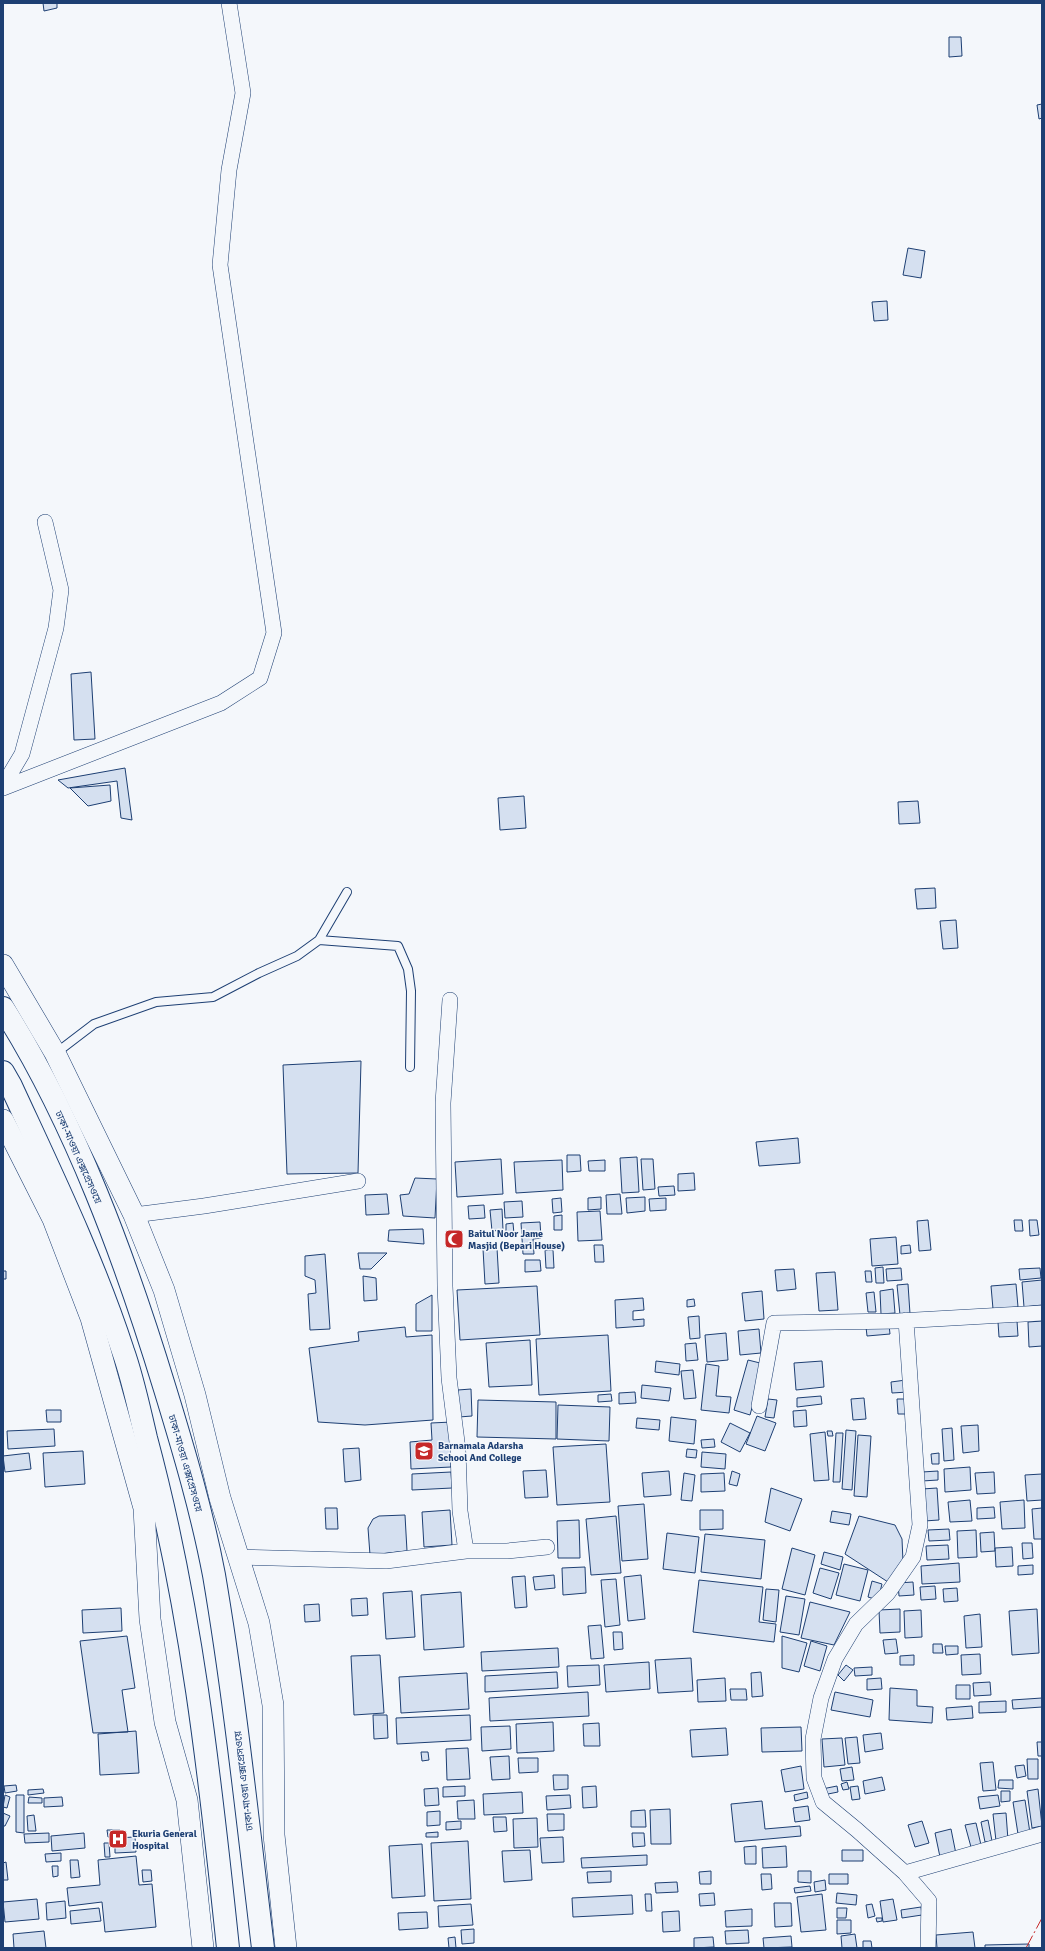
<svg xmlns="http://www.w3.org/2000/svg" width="1045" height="1951" font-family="Signika,'Noto Sans Bengali',sans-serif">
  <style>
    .building { fill: #d5e0f0; stroke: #1d3f73 }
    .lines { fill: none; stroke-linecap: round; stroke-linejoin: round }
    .lane-casing { stroke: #1d3f73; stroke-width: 10 }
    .street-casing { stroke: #1d3f73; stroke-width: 16 }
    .secondary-casing { stroke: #1d3f73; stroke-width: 22 }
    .highway-casing { stroke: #1d3f73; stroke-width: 24 }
    .lane { stroke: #f4f7fb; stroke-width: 8 }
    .street { stroke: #f4f7fb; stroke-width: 15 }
    .secondary { stroke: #f4f7fb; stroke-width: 21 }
    .highway { stroke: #f4f7fb; stroke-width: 22 }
    .power { stroke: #c62828; stroke-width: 1; stroke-dasharray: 14 3 2 3; stroke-linecap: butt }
    .labels { text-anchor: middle; stroke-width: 3; stroke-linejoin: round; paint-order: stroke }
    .street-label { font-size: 10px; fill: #1d3f73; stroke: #f4f7fb }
    .poi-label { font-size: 10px; font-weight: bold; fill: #1d3f73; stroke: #f4f7fb; text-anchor: start }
  </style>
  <rect width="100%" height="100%" fill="#f4f7fb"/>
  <path class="building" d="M43,3H57V8L44,11Z
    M949,37H961L962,56L949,57Z
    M1042,104V118L1039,119L1037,105Z
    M908,248L925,251L921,278L903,275Z
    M887,301L888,320L874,321L872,302Z
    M91,672L95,739L74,740L71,674Z
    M125,768L132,820L121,818L117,781L68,788L58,780Z
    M110,785L111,801L88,806L70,788Z
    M524,796L526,828L500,830L498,798Z
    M918,801L920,823L899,824L898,802Z
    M935,888L936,908L917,909L915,889Z
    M956,920L958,948L943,949L940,921Z
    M361,1061L358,1173L287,1174L283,1065Z
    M798,1138L800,1163L759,1166L756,1142Z
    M567,1155H580L581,1171L567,1172Z
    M637,1157L639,1192L622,1193L620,1158Z
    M501,1159L503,1194L457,1197L455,1162Z
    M641,1159H653L655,1189L643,1190Z
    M562,1160L563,1190L516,1193L514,1162Z
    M605,1160V1171H589L588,1161Z
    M694,1173L695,1190L678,1191V1174Z
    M415,1178L437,1179L435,1218L403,1216L400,1195L409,1194Z
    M674,1186L675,1195L659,1196L658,1187Z
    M387,1194L389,1214L366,1215L365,1195Z
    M620,1194L622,1214H607L606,1195Z
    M601,1197V1209L588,1210V1198Z
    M645,1197V1211L627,1213L626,1198Z
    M561,1198L562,1212L553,1213L552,1199Z
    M666,1198V1210L650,1211L649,1199Z
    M522,1201L523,1217L505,1218L504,1202Z
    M484,1205L485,1218L469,1219L468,1206Z
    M502,1209L503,1230L492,1231L490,1210Z
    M600,1211L602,1240L578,1241L577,1212Z
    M562,1215V1230H554V1216Z
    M928,1220L931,1250L919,1251L917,1221Z
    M1014,1220H1022L1023,1231H1015Z
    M1029,1220H1037L1039,1235L1030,1236Z
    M540,1222L541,1238L533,1239L534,1254H523L521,1223Z
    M513,1223L514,1234H506V1224Z
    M423,1229L424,1244L388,1241L389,1230Z
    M896,1237L898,1264L872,1266L870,1239Z
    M594,1245H603L604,1262H595Z
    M910,1245L911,1253L901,1254V1246Z
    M497,1248L499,1283L485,1284L483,1249Z
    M545,1250H553L554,1268H546Z
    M358,1253H387L371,1269H360Z
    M325,1254L330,1329L310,1330L308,1294L316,1293L315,1280L305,1276V1256Z
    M525,1260H540L541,1271L525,1272Z
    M883,1267L884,1283H876L875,1268Z
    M901,1268L902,1280L887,1281L886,1269Z
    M1040,1268L1041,1278L1020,1280L1019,1269Z
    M794,1269L796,1289L777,1291L775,1270Z
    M3,1271H6V1279H3Z
    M865,1271H871L872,1282H866Z
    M835,1272L838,1310L819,1311L816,1273Z
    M363,1276L376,1278L377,1300L364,1301Z
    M1042,1280V1305L1024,1307L1022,1282Z
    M908,1284L910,1314L900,1315L897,1285Z
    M1016,1284L1018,1307L993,1309L991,1286Z
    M537,1286L540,1335L460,1340L457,1290Z
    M893,1289L895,1313L881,1314L880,1291Z
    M762,1291L764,1319L745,1321L742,1293Z
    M874,1292L876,1312H868L866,1293Z
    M432,1295V1331H416V1304Z
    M643,1298L644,1310L633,1311V1320L644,1319V1326L616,1328L615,1300Z
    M694,1299L695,1306L687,1307V1300Z
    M699,1316L700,1338L690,1339L688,1317Z
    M1017,1321L1018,1336L999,1337L998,1322Z
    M1042,1321V1346L1029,1347L1028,1322Z
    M889,1325L890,1334L867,1336L866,1327Z
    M405,1327L406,1337L432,1335L433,1420L365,1425L318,1422L309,1348L359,1341L358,1332Z
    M759,1329L761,1353L740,1355L738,1331Z
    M726,1333L728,1360L707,1362L705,1335Z
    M608,1335L611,1391L539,1395L536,1339Z
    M530,1340L532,1385L489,1387L486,1343Z
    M696,1343L698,1360L686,1361L685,1344Z
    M748,1360L764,1364L750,1415L734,1410Z
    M656,1361L680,1364L679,1375L655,1372Z
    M822,1361L824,1387L796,1390L794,1363Z
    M706,1364L719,1366L716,1396L731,1397L729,1413L701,1410Z
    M693,1370L696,1398L684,1399L681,1371Z
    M906,1380L908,1392L892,1393L891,1382Z
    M642,1385L671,1388L669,1401L641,1398Z
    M471,1389L472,1416L459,1417L458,1390Z
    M635,1392L636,1403L619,1404V1393Z
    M611,1394L612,1401L598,1402V1395Z
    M821,1396L822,1404L797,1407V1398Z
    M864,1398L866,1419L853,1420L851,1399Z
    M768,1399L777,1400L774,1418L765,1417Z
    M897,1399H907L909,1414H898Z
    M478,1400L556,1402V1439L477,1437Z
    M558,1405L610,1407L609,1441L557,1439Z
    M46,1410H61V1422H47Z
    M806,1410L807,1426L794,1427L793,1411Z
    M757,1416L776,1423L765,1451L746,1444Z
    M671,1417L696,1420L694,1444L669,1441Z
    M637,1418L660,1420L659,1430L636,1428Z
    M452,1422L451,1467L411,1469L410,1442L432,1440L431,1423Z
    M730,1423L750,1433L740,1452L721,1442Z
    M978,1425L979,1451L963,1453L961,1426Z
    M952,1428L954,1460L944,1461L942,1429Z
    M54,1429L55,1446L8,1449L7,1431Z
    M846,1430L856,1431L852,1490L842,1489Z
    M827,1431H832L833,1436H828Z
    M825,1432L829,1480L814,1481L810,1434Z
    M836,1433H843L840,1482H833Z
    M858,1435L871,1436L867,1497L854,1496Z
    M714,1439L715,1447L702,1448L701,1440Z
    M606,1444L610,1502L557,1505L553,1447Z
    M359,1448L361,1480L345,1482L343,1449Z
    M687,1449L697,1450L696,1458L686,1457Z
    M83,1451L85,1484L45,1487L43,1453Z
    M702,1452L726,1454L725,1469L701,1467Z
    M29,1453L31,1469L5,1472L3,1456Z
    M939,1453V1464H932L931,1454Z
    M970,1467L971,1490L945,1492L944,1469Z
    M546,1470L548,1497L525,1498L523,1471Z
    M669,1471L671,1495L644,1497L642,1473Z
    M732,1471L740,1474L737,1486L729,1484Z
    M938,1471V1480L922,1481V1472Z
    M451,1472L452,1488L412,1490V1474Z
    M994,1472L995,1493L977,1494L975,1473Z
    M684,1473L695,1475L692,1501L681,1500Z
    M724,1473L725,1491L701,1492V1474Z
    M1042,1474V1500L1027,1501L1025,1475Z
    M771,1488L802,1499L790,1531L765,1522Z
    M937,1488L939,1520L924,1521L922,1489Z
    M970,1500L972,1521L950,1522L948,1502Z
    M1024,1500L1025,1528L1002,1529L1000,1502Z
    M644,1504L648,1559L622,1561L618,1506Z
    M994,1507L995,1518L977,1519V1508Z
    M325,1508H337L338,1529H326Z
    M1042,1508V1539H1034L1032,1509Z
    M450,1510L452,1545L424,1547L422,1512Z
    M700,1510H723V1529L700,1530Z
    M832,1511L851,1514L849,1525L830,1522Z
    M405,1515L407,1551L370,1555L368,1528L373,1519L379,1516Z
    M616,1516L621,1573L591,1575L586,1519Z
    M859,1516L895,1525L902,1539L903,1562L888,1582L845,1554Z
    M579,1520L580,1558H558L557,1521Z
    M949,1529L950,1540L929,1541L928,1530Z
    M976,1530L977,1557L958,1558L957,1531Z
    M994,1532L995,1551L981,1552L980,1533Z
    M667,1533L699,1537L695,1573L663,1569Z
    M705,1534L765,1540L761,1579L701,1572Z
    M1022,1543H1032L1033,1558L1023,1559Z
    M948,1545L949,1559L927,1560L926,1546Z
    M1012,1547L1013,1566L996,1567L995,1548Z
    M792,1548L815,1555L805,1595L782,1589Z
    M824,1552L843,1557L840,1570L821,1564Z
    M959,1563L960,1582L922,1584L921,1566Z
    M844,1564L868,1570L860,1601L836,1595Z
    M1033,1565V1574L1018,1575V1566Z
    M585,1567L586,1593L563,1595L562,1568Z
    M820,1568L839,1573L831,1599L813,1593Z
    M554,1575L555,1588L535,1590L533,1577Z
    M641,1575L645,1619L628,1621L624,1577Z
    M525,1576L527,1607L515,1608L512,1577Z
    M616,1579L620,1625L605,1627L601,1580Z
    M699,1580L763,1587L759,1622L776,1624L774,1642L693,1632Z
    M872,1581L882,1584L878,1600L868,1597Z
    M913,1582L914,1595L899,1596L898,1583Z
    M935,1586L936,1599L921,1600L920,1587Z
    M957,1588L958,1601L944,1602L943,1589Z
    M766,1589L779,1590L776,1622L763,1620Z
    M412,1591L415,1637L386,1639L383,1593Z
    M461,1592L464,1647L424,1650L421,1595Z
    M786,1596L805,1599L799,1635L780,1632Z
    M367,1598L368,1615L352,1616L351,1599Z
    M810,1602L850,1612L834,1645L801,1638Z
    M319,1604L320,1621L305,1622L304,1605Z
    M121,1608L122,1631L83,1633L82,1610Z
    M900,1609V1632L880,1633L879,1610Z
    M1037,1609L1039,1653L1012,1655L1009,1611Z
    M921,1610L922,1637L905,1638L904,1611Z
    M980,1614L982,1647L966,1648L964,1616Z
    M601,1625L604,1658L591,1659L588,1626Z
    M613,1632H622L623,1649L614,1650Z
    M127,1636L135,1688L122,1690L128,1732L93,1733L80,1641Z
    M782,1636L807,1643L799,1672L782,1668Z
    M896,1639L898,1653L885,1654L883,1640Z
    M811,1641L827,1646L820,1671L804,1666Z
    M933,1644H942L943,1653H933Z
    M945,1646H958V1654L946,1655Z
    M558,1648L559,1667L482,1671L481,1652Z
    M980,1654L981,1674L962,1675L961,1655Z
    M380,1655L384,1713L354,1715L351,1656Z
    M914,1655V1665H900V1656Z
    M691,1658L693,1691L658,1693L655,1660Z
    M649,1662L650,1689L606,1692L604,1665Z
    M599,1665L600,1685L568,1687L567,1666Z
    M846,1665L853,1670L844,1681L838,1675Z
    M872,1667V1675L855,1676L854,1668Z
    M557,1672L558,1688L485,1692V1676Z
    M761,1672L763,1696L752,1697L751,1673Z
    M467,1673L469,1709L401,1713L399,1677Z
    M725,1678L726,1701L698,1702L697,1680Z
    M881,1678L882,1689L867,1690V1679Z
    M990,1682L991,1695L974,1696L973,1683Z
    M956,1685H970V1699H956Z
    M890,1688L917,1690V1706L933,1707L932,1723L889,1720Z
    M730,1689H746L747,1700H731Z
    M588,1692L589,1716L490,1721L489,1698Z
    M835,1692L873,1700L870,1717L831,1710Z
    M1042,1698V1707L1013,1709L1012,1700Z
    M1006,1701V1712L979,1713V1702Z
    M972,1706L973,1718L947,1720L946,1708Z
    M373,1715H387L388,1738L374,1739Z
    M470,1715L471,1740L397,1744L396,1718Z
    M553,1722L554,1751L517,1753L516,1724Z
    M599,1723L600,1746H584L583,1724Z
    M510,1726L511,1749L482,1751L481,1727Z
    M801,1727L802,1751L762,1752L761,1728Z
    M726,1728L728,1755L692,1757L690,1730Z
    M136,1731L139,1773L100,1775L98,1734Z
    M881,1733L883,1749L865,1752L863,1735Z
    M857,1737L860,1763L848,1764L845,1738Z
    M842,1738L845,1765L824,1767L822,1739Z
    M1037,1742H1042V1756H1038Z
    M468,1748L470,1779L447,1780L446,1749Z
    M421,1752H428L429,1760L422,1761Z
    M509,1756L510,1779L492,1780L490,1757Z
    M518,1758H538V1772L519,1773Z
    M1027,1759H1038V1779H1028Z
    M993,1762L996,1790L983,1791L980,1763Z
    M1024,1765L1026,1776L1017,1778L1015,1766Z
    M801,1766L804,1789L785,1792L781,1770Z
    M852,1767L854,1780L842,1781L840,1769Z
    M553,1775H568V1789L554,1790Z
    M882,1777L885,1790L865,1794L863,1781Z
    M999,1780H1013V1789L998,1788Z
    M847,1782L849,1789L843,1790L841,1784Z
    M16,1785L17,1791L5,1793L4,1786Z
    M465,1786V1796L443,1797V1787Z
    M596,1786L597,1807L583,1808L582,1787Z
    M837,1786L838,1792L823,1795L822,1789Z
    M858,1786L860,1799L852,1800L850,1787Z
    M438,1788L439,1805L425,1806L424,1789Z
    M43,1789L44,1793L28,1795V1790Z
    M1038,1789L1042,1826L1032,1828L1027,1791Z
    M1001,1791H1010V1801L1001,1802Z
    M522,1792L523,1813L484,1815L483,1794Z
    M807,1792L808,1798L795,1801L794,1795Z
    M5,1795L10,1797L7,1808L3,1807Z
    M16,1795H24V1833L16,1832Z
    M570,1795L571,1808L547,1810L546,1796Z
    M998,1795L1000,1806L980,1809L978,1797Z
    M29,1797L42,1798V1803H28Z
    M62,1797L63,1806L44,1807V1798Z
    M474,1800L475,1819H458L457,1801Z
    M1025,1800L1030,1833L1018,1834L1013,1802Z
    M762,1801L765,1829L800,1826L801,1836L735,1842L731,1804Z
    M808,1806L810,1820L795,1822L793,1808Z
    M670,1809L671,1844H651L650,1810Z
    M645,1810L646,1827H631V1811Z
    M440,1811V1825L427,1826V1812Z
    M3,1813L10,1816L5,1826H3Z
    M1006,1813L1008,1840L996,1841L993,1814Z
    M547,1814H564V1830L548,1831Z
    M34,1815L36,1831H28L27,1816Z
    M493,1817H506L507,1831L494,1832Z
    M537,1818L538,1847L514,1848L513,1819Z
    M988,1820L992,1841L985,1842L981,1822Z
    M461,1821V1829L446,1830V1822Z
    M922,1821L929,1843L915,1847L908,1825Z
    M976,1823L981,1845L971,1847L965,1825Z
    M951,1829L956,1854L940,1857L935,1833Z
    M107,1830H120V1837H108Z
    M438,1832V1837H426V1833Z
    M49,1833V1842L25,1843L24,1834Z
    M84,1833L85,1848L52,1851L51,1836Z
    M632,1833H644L645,1846L633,1847Z
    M135,1837L136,1852L115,1853V1838Z
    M563,1837L564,1862L542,1863L540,1838Z
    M468,1841L471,1899L434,1901L431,1843Z
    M104,1843H109L110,1857H105Z
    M422,1844L425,1896L392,1898L389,1846Z
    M756,1846V1864H745L744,1847Z
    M786,1846L787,1867L763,1868L762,1848Z
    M530,1850L532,1880L504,1882L502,1851Z
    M842,1850H863V1861H842Z
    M61,1853V1861L46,1862L45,1854Z
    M647,1855V1865L582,1868L581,1858Z
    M136,1856L139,1885L152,1884L156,1927L105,1932L102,1902L69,1906L67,1888L100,1885L98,1860Z
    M70,1860H78L80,1877L71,1878Z
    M6,1862L8,1880H3V1863Z
    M52,1866H58V1876L53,1877Z
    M142,1870H151L152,1881L143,1882Z
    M611,1871V1882L588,1883L587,1872Z
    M711,1871V1884H700L699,1872Z
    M798,1871H811V1883L798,1882Z
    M761,1874H771L772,1889L762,1890Z
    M829,1874H848V1884H829Z
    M825,1880L826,1890L815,1892L814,1882Z
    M677,1882L678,1892L656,1893L655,1883Z
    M810,1886L811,1891L795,1893L794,1888Z
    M714,1893L715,1905L700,1906L699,1894Z
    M837,1893L857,1895L856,1905L836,1903Z
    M645,1894H651L652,1911H646Z
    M822,1894L826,1930L801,1932L797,1897Z
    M632,1895L633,1914L573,1917L572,1898Z
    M37,1899L39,1919L5,1922L3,1902Z
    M893,1899L897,1920L883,1922L880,1901Z
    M65,1901L66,1918L47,1920L46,1903Z
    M774,1903H791L792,1926L775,1927Z
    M471,1904L473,1925L439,1927L438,1906Z
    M872,1904L875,1916L868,1918L866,1905Z
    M921,1907L922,1915L902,1918L901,1910Z
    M99,1908L101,1921L71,1924L70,1911Z
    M837,1908H847L846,1918H837Z
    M752,1909V1926L726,1927L725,1911Z
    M679,1911L680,1931L663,1932L662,1912Z
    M427,1912L428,1928L399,1930L398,1913Z
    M876,1918H882V1921L877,1922Z
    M837,1920H851V1933L837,1934Z
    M474,1929V1943L462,1944L461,1930Z
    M748,1930L749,1943L726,1944L725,1931Z
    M44,1931L46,1948H14L13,1934Z
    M973,1932L975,1948H937L936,1935Z
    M855,1934L857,1948H842L841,1936Z
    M791,1936L792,1947L764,1948L763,1938Z
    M455,1937L456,1948H449L448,1938Z
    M713,1937L714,1947L694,1948V1938Z
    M863,1941H871L872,1948H863Z
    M1029,1944V1948H985V1945Z"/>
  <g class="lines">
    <g class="lane-casing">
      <path id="lane" d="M319,940L398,946L408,969L411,991L410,1067
        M56,1053L94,1024L156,1002L213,997L259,973L297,956L319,940L347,892"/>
    </g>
    <g class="street-casing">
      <path id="street" d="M3,786L22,754L56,628L61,590L45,522
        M3,788L221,703L260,678L274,633L220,265L229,170L243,93L229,3
        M450,1000L443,1103L445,1286L449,1378L458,1450L460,1511L466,1551
        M134,1215L204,1206L358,1181
        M906,1320L920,1525L913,1557L888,1593L856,1624L835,1659L821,1698L813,1739L814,1778L823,1802L857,1830L905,1873L929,1901L928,1948
        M759,1406L774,1323L898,1321L1042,1313
        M239,1557L386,1561L466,1551H507L547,1547
        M905,1873L1042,1834"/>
    </g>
    <g class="secondary-casing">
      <path id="secondary" d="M3,965L55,1053L134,1215L164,1290L195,1395L220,1498L259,1623L273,1705L274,1835L286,1948
        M3,1120L53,1219L91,1318L144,1508L150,1619L165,1722L187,1800L203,1948"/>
    </g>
    <g class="highway-casing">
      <path id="highway" d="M3,1008C75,1121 126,1261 165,1389C184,1451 202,1512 214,1575C235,1699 248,1824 263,1948
        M3,1072L11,1086C51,1173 93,1259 123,1351C133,1379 139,1409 146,1438C191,1605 210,1776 228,1948"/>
    </g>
    <use href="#lane" class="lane"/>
    <use href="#street" class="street"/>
    <use href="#secondary" class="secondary"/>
    <use href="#highway" class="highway"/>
    <path class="power" d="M1026,1948L1042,1918"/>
  </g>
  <defs>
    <g id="mosque-square" transform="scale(1)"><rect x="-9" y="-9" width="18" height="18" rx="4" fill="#c62828" stroke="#f4f7fb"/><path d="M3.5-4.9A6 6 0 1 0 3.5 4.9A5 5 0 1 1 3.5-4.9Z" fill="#fff"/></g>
    <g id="university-square" transform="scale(1)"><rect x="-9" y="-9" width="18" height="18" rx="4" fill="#c62828" stroke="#f4f7fb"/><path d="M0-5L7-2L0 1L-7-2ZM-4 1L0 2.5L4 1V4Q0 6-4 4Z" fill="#fff"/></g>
    <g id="hospital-square" transform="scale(1)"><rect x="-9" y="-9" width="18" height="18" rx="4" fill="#c62828" stroke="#f4f7fb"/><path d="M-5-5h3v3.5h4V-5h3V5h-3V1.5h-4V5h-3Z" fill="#fff"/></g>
  </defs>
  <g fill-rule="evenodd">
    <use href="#mosque-square" x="454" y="1239"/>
    <use href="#university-square" x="424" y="1451"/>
    <use href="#hospital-square" x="118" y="1839"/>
  </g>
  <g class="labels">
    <g class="street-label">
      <text transform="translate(79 1157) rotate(66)" y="4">ঢাকা-মাওয়া এক্সপ্রেসওয়ে</text>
      <text transform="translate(186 1463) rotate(74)" y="4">ঢাকা-মাওয়া এক্সপ্রেসওয়ে</text>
      <text transform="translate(243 1781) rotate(-97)" y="4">ঢাকা-মাওয়া এক্সপ্রেসওয়ে</text>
    </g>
    <g class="poi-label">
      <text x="468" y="1237">Baitul Noor Jame<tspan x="468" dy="12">Masjid (Bepari House)</tspan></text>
      <text x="438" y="1449">Barnamala Adarsha<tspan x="438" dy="12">School And College</tspan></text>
      <text x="132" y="1837">Ekuria General<tspan x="132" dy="12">Hospital</tspan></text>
    </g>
  </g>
  <rect width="1045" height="1951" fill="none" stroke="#1d3f73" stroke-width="8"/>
</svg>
